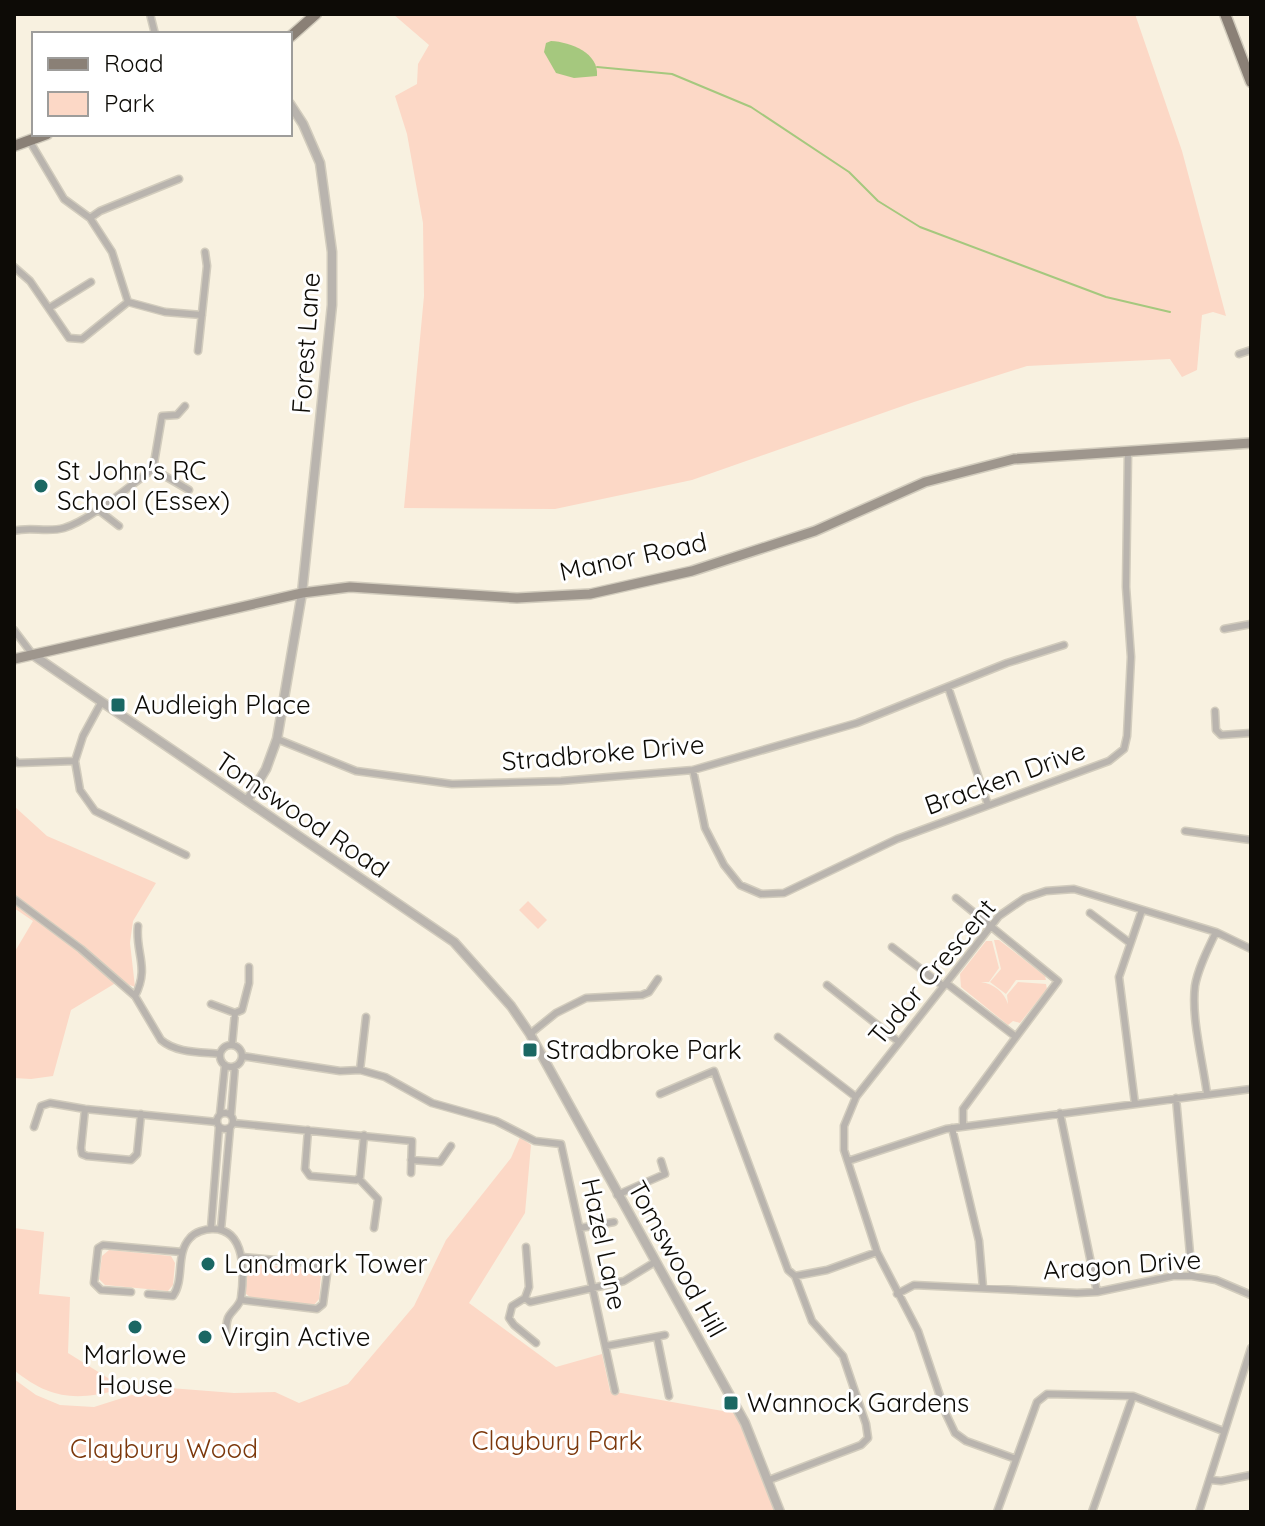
<svg xmlns="http://www.w3.org/2000/svg" width="1265" height="1526" font-family="Quicksand,sans-serif">
  <style>
    .green { fill: #fcd8c6 }
    .water { fill: #a5c87e }
    .lines { fill: none; stroke-linecap: round; stroke-linejoin: round }
    .stream { stroke: #a5c87e; stroke-width: 2 }
    .minor-casing { stroke: #d2ccbd; stroke-width: 9 }
    .tertiary-casing { stroke: #d2ccbd; stroke-width: 11 }
    .secondary-casing { stroke: #d2ccbd; stroke-width: 12 }
    .primary-casing { stroke: #d2ccbd; stroke-width: 13 }
    .minor { stroke: #b9b4ae; stroke-width: 6 }
    .tertiary { stroke: #b9b4ae; stroke-width: 8 }
    .secondary { stroke: #9e968d; stroke-width: 9 }
    .primary { stroke: #8a8076; stroke-width: 10 }
    .poi-dot { fill: #1a6763; stroke: #fff; stroke-width: 3 }
    .labels { text-anchor: middle; stroke-width: 6; stroke-linejoin: round; paint-order: stroke }
    .street-label { font-size: 26px; fill: #0d0b06; stroke: #fff }
    .poi-label { font-size: 26px; fill: #0d0b06; stroke: #fff; text-anchor: start }
    .park-label { font-size: 26px; fill: #7c380c; stroke: #fff }
  </style>
  <rect width="100%" height="100%" fill="#f8f1e0"/>
  <path class="green" d="M393,14H1135L1182,151L1226,316L1213,312L1202,315L1197,370L1182,377L1170,359L1027,366L914,402L692,480L555,509L404,508L424,296L423,223L407,134L395,96L417,84L418,64L429,45Z
    M14,806L47,836L156,883L133,921L130,943L135,987L119,981L71,1010L53,1076L31,1079L14,1078V953L33,921L14,908Z
    M528,901L547,920L538,929L519,910Z
    M994,940H999L1045,976L1046,980H1016L1006,994L990,982L1001,969Z
    M986,941H992L999,968L989,982H981C994,984 1004,992 1008,1004L1007,995L1018,982L1046,984L1047,989L1020,1023L1013,1021L1008,1025L961,987L960,974Z
    M520,1137L531,1145L525,1213L469,1303L556,1367L602,1354L610,1391L734,1413L763,1470L776,1512H14V1379L36,1395L60,1405L94,1407L157,1387L234,1393L275,1392L299,1403L348,1384L414,1306L446,1240L511,1158Z
    M14,1228L44,1232L39,1294L70,1297L68,1353L116,1383L118,1390C76,1401 49,1399 14,1370Z
    M109,1250L171,1256L175,1263L173,1285L168,1291L105,1285L99,1279L102,1256Z
    M253,1264L315,1270L321,1276L319,1299L314,1305L251,1298L245,1293L247,1269Z"/>
  <path class="water" d="M551,41C571,42 599,53 597,76L574,78L556,73L544,52L546,43Z"/>
  <g class="lines">
    <path class="stream" d="M597,67L672,74L751,107L849,172L878,201L920,227L1106,297L1170,312"/>
    <g class="minor-casing">
      <path id="minor" d="M150,14L155,34
        M29,140L64,199L90,218L100,211L179,179
        M90,218L112,252L128,302
        M14,267L30,281L69,338L82,339L128,302
        M128,302L165,312L202,315
        M49,308L91,282
        M198,351L207,266L205,252
        M1239,354L1251,350
        M153,469L189,490
        M97,509L119,526
        M14,531C30,526 47,533 64,528C91,520 129,486 153,469L162,416L177,415L185,406
        M1224,629L1251,624
        M14,630L33,655
        M948,687L988,805
        M101,703L83,736L75,761L80,790L95,811L186,855
        M1215,711L1216,730L1221,735L1251,733
        M277,739L356,771L452,784L561,781L693,770L857,723L1007,663L1064,645
        M14,760L18,763L75,761
        M693,770L705,828L724,865L740,885L761,894L784,893L897,839L1109,761L1124,749L1127,736L1131,657L1126,587L1128,452
        M1185,831L1251,840
        M14,899L81,949L135,996L161,1040C176,1053 200,1052 220,1054
        M1090,913L1130,943
        M892,947L943,986
        M946,983L1016,1037L1058,981L956,898
        M827,985L899,1042
        M135,996C150,967 135,953 138,926
        M211,1004L235,1013L242,1010L249,983V967
        M530,1034L556,1013L586,998L642,995L649,992L658,979
        M778,1037L856,1097
        M232,1045L235,1013
        M220 1056a11 11 0 1 1 22 0a11 11 0 1 1-22 0Z
        M242,1056L340,1071L360,1070L385,1077L432,1103L496,1121L535,1141L561,1144L615,1391
        M360,1070L366,1017
        M660,1094L714,1071L788,1270L795,1276L827,1270L877,1252
        M1207,1094C1203,1062 1191,1018 1195,986C1198,968 1208,949 1216,932
        M1176,1098L1192,1276
        M1135,1104L1119,977L1142,910
        M85,1109L81,1148L82,1154L87,1156L131,1160L137,1154L141,1114
        M217 1121a8 8 0 1 1 16 0a8 8 0 1 1-16 0Z
        M1060,1113L1097,1292
        M220,1114L225,1065
        M231,1115L235,1066
        M233,1123L412,1141L411,1173
        M963,1126V1109L1016,1037
        M34,1127L41,1106L50,1103L85,1109L217,1122
        M952,1128L979,1241L983,1288
        M308,1130L305,1169L310,1176L356,1180L360,1177L364,1135
        M411,1160L440,1162L451,1146
        M848,1161L946,1129L1251,1089
        M359,1179L378,1199L374,1228
        M617,1195L665,1174L661,1161
        M211,1228L219,1127
        M580,1228L614,1222
        M221,1229L230,1128
        M526,1247L529,1287L525,1298L530,1302L624,1281L655,1262
        M131,1292L101,1290L94,1283L98,1248L103,1245L182,1252
        M148,1294L173,1296C185,1279 175,1254 190,1238C195,1232 205,1229 212,1229C247,1228 244,1276 241,1298C240,1306 231,1311 228,1318C226,1323 226,1331 226,1336
        M897,1294L914,1285L1077,1293L1097,1292L1173,1276H1192L1216,1280L1251,1295
        M525,1298L512,1306L509,1318L514,1325L536,1343
        M242,1300L317,1309L323,1304L327,1274L316,1264L242,1257
        M657,1337L669,1396
        M606,1346L665,1335
        M1016,1459L966,1441L955,1433L946,1414L918,1331L877,1252L844,1150V1126L856,1097L999,916L1025,898L1046,891L1074,889L1216,932L1251,949
        M769,1480L861,1445L868,1438L866,1424L843,1356L812,1321L795,1276
        M1211,1480L1221,1481L1251,1475
        M997,1512L1037,1402L1047,1394L1133,1396L1223,1431
        M1092,1512L1133,1396
        M1199,1512L1251,1348"/>
    </g>
    <g class="tertiary-casing">
      <path id="tertiary" d="M33,655L454,942L511,1006L530,1034L745,1423L780,1512
        M247,801L266,769L277,739L302,593L332,305V252L320,163L303,124L290,104"/>
    </g>
    <g class="secondary-casing">
      <path id="secondary" d="M14,659L302,593L350,587L517,598L590,594L692,571L815,531L925,482L1014,459L1251,443"/>
    </g>
    <g class="primary-casing">
      <path id="primary" d="M1225,14L1251,82
        M290,37L316,14
        M14,146L47,134"/>
    </g>
    <use href="#minor" class="minor"/>
    <use href="#tertiary" class="tertiary"/>
    <use href="#secondary" class="secondary"/>
    <use href="#primary" class="primary"/>
  </g>
  <g class="poi-dot">
    <circle cx="41" cy="486" r="8"/>
    <rect x="110" y="697" width="16" height="16" rx="4"/>
    <rect x="522" y="1042" width="16" height="16" rx="4"/>
    <circle cx="208" cy="1264" r="8"/>
    <circle cx="135" cy="1327" r="8"/>
    <circle cx="205" cy="1337" r="8"/>
    <rect x="723" y="1395" width="16" height="16" rx="4"/>
  </g>
  <g class="labels">
    <g class="street-label">
      <text transform="translate(306 343) rotate(-86)" y="9">Forest Lane</text>
      <text transform="translate(633 557) rotate(-12)" y="9">Manor Road</text>
      <text transform="translate(603 753) rotate(-5)" y="9">Stradbroke Drive</text>
      <text transform="translate(1005 778) rotate(-20)" y="9">Bracken Drive</text>
      <text transform="translate(302 815) rotate(34)" y="9">Tomswood Road</text>
      <text transform="translate(932 972) rotate(-50)" y="9">Tudor Crescent</text>
      <text transform="translate(604 1244) rotate(78)" y="9">Hazel Lane</text>
      <text transform="translate(677 1259) rotate(61)" y="9">Tomswood Hill</text>
      <text transform="translate(1122 1265) rotate(-4)" y="9">Aragon Drive</text>
    </g>
    <g class="poi-label">
      <text x="57" y="480">St John's RC<tspan x="57" dy="30">School (Essex)</tspan></text>
      <text x="134" y="714">Audleigh Place</text>
      <text x="546" y="1059">Stradbroke Park</text>
      <text x="224" y="1273">Landmark Tower</text>
      <text x="221" y="1346">Virgin Active</text>
      <text x="135" y="1364" text-anchor="middle">Marlowe<tspan x="135" dy="30">House</tspan></text>
      <text x="747" y="1412">Wannock Gardens</text>
    </g>
    <g class="park-label">
      <text x="557" y="1450">Claybury Park</text>
      <text x="164" y="1458">Claybury Wood</text>
    </g>
  </g>
  <rect width="1265" height="1526" fill="none" stroke="#0d0b06" stroke-width="32"/>
  <rect x="32" y="32" width="260" height="104" fill="#ffffff" stroke="#9e9d9b" stroke-width="2"/>
  <rect x="48" y="58" width="40" height="12" fill="#8a8076" stroke="#9e9d9b" stroke-width="2"/>
  <text x="104" y="72" font-size="24" fill="#0d0b06">Road</text>
  <rect x="48" y="92" width="40" height="24" fill="#fcd8c6" stroke="#9e9d9b" stroke-width="2"/>
  <text x="104" y="112" font-size="24" fill="#0d0b06">Park</text>
</svg>
